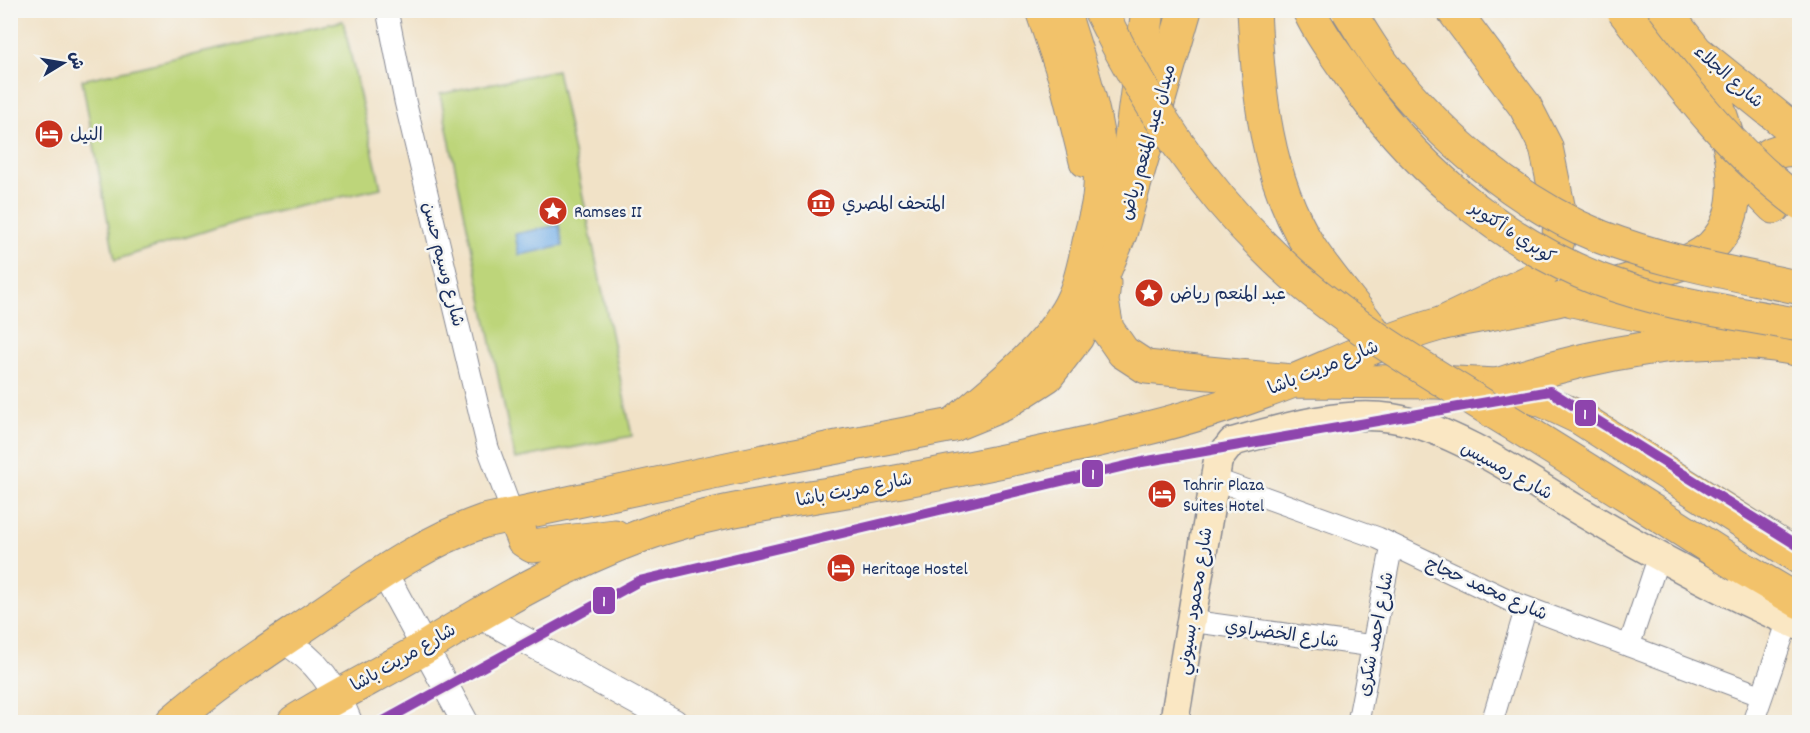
<svg xmlns="http://www.w3.org/2000/svg" width="1810" height="733" font-family="Dekko,'Playpen Sans Arabic',sans-serif">
  <style>
    .green { fill: #bdd57a; stroke: #6c826c; stroke-width: 1.5 }
    .water { fill: #78b1e8; stroke: #4a70a3; stroke-width: 1.5 }
    .lines { fill: none; stroke-linecap: round; stroke-linejoin: round }
    .minor-casing { stroke: #868892; stroke-width: 23 }
    .tertiary-casing { stroke: #868892; stroke-width: 28 }
    .secondary-casing { stroke: #868892; stroke-width: 31 }
    .primary-casing { stroke: #868892; stroke-width: 35 }
    .trunk-casing { stroke: #868892; stroke-width: 35 }
    .motorway-casing { stroke: #868892; stroke-width: 35 }
    .minor { stroke: #fff; stroke-width: 21 }
    .tertiary { stroke: #fff; stroke-width: 26 }
    .secondary { stroke: #fae7c3; stroke-width: 28 }
    .primary { stroke: #f2c26a; stroke-width: 33 }
    .trunk { stroke: #f2c26a; stroke-width: 33 }
    .motorway { stroke: #f2c26a; stroke-width: 33 }
    .trunk-bridge-casing { stroke: #868892; stroke-width: 35; stroke-linecap: butt }
    .motorway-bridge-casing { stroke: #868892; stroke-width: 35; stroke-linecap: butt }
    .trunk-bridge { stroke: #f2c26a; stroke-width: 33 }
    .motorway-bridge { stroke: #f2c26a; stroke-width: 33 }
    .metro-1-casing { stroke: #f6f6f2; stroke-width: 15 }
    .metro-1 { stroke: #8e44ad; stroke-width: 10 }
    .labels { text-anchor: middle; stroke-width: 5; stroke-linejoin: round; paint-order: stroke }
    .street-label { font-size: 18px; fill: #1b2f5e; stroke: #f6f6f2 }
    .poi-label { font-size: 18px; fill: #1b2f5e; stroke: #f6f6f2; text-anchor: start }
    .line-badge { stroke: #f6f6f2; stroke-width: 2 }
    .badge-label { font-size: 16px; text-anchor: middle; font-weight: bold; fill: #fff }
  </style>
  <rect width="100%" height="100%" fill="#f6f6f2"/>
  <filter id="ink" filterUnits="userSpaceOnUse"><feTurbulence type="fractalNoise" baseFrequency=".0167" numOctaves="2"/><feDisplacementMap in="SourceGraphic" scale="12" xChannelSelector="R" yChannelSelector="G"/><feConvolveMatrix kernelMatrix="1 2 1 2 8 2 1 2 1" color-interpolation-filters="sRGB"/></filter>
  <filter id="wash" filterUnits="userSpaceOnUse"><feTurbulence type="fractalNoise" baseFrequency=".008" numOctaves="4" result="noise"/><feDisplacementMap in="SourceGraphic" scale="24" xChannelSelector="R" yChannelSelector="G"/><feGaussianBlur stdDeviation="1.35" result="paint"/><feColorMatrix in="noise" values="0 0 0 0 0 0 0 0 0 0 0 0 0 0 0 0 0 1.4 0 .05"/><feComposite in="paint" operator="in"/></filter>
  <g filter="url(#wash)">
    <rect width="100%" height="100%" fill="#f1e2c7"/>
    <path class="green" d="M343,21L381,188L240,220L115,260L82,80Z
      M557,70L632,436L515,459L440,94Z"/>
    <path class="water" d="M559,225L563,246L519,255L515,234Z"/>
  </g>
  <g filter="url(#ink)">
    <g class="lines">
      <g class="minor-casing">
        <path id="minor" d="M387,10L405,101L488,448L513,515
          M1214,479L1378,538L1515,603L1762,696
          M1190,621L1373,646
          M1629,646L1659,556
          M1358,722L1392,545
          M1492,722L1526,608
          M1753,722L1788,621"/>
      </g>
      <g class="tertiary-casing">
        <path id="tertiary" d="M383,571L465,722
          M477,614L674,722
          M282,640C317,659 335,687 349,722"/>
      </g>
      <g class="secondary-casing">
        <path id="secondary" d="M1174,722L1218,460L1232,442C1280,429 1342,410 1392,418C1454,428 1525,478 1578,510C1649,552 1724,594 1800,626"/>
      </g>
      <g class="primary-casing">
        <path id="primary" d="M1664,10L1696,51L1800,135
          M1774,207L1759,192L1754,168C1766,153 1781,148 1800,150
          M1104,283L1102,301L1107,329L1123,352L1146,367L1292,381L1436,382L1497,385L1544,401L1580,418L1800,558
          M1572,300L1738,336
          M513,515L523,540L532,546L615,536
          M172,722C217,683 267,651 317,617C371,580 421,543 484,521L764,461L953,425L1002,405L1047,376L1077,337L1120,234L1185,10
          M294,722C338,694 384,672 429,645C497,603 567,563 643,535C710,510 783,502 853,490C952,472 1051,453 1148,428C1194,417 1252,397 1296,380C1344,360 1390,338 1440,324C1468,317 1497,313 1525,307C1570,298 1614,286 1658,271C1677,265 1697,260 1712,246C1761,198 1717,103 1696,51"/>
      </g>
      <g class="trunk-casing">
        <path id="trunk" d="M1042,10L1067,84L1086,161
          M1128,205V160L1148,10
          M1739,566L1800,602"/>
      </g>
      <g class="motorway-casing">
        <path id="motorway" d="M1254,10C1258,92 1266,178 1310,248C1329,277 1353,304 1374,332
          M1443,323L1539,277L1552,260L1559,237L1560,215L1546,147L1525,106L1453,10
          M1497,385C1584,356 1708,328 1800,350
          M953,425C992,391 1039,357 1066,312C1078,293 1083,269 1088,247C1091,231 1097,214 1099,198C1107,136 1081,69 1063,10"/>
      </g>
      <use href="#minor" class="minor"/>
      <use href="#tertiary" class="tertiary"/>
      <use href="#secondary" class="secondary"/>
      <use href="#primary" class="primary"/>
      <use href="#trunk" class="trunk"/>
      <use href="#motorway" class="motorway"/>
      <g class="trunk-bridge-casing">
        <path id="trunk-bridge" d="M1100,10C1144,101 1202,188 1275,258C1340,321 1421,366 1497,414C1579,464 1659,515 1739,566"/>
      </g>
      <g class="motorway-bridge-casing">
        <path id="motorway-bridge" d="M1309,10C1318,31 1332,49 1345,68C1408,161 1495,239 1600,280C1664,304 1733,312 1800,325
          M1348,10C1360,29 1372,50 1386,68C1442,138 1517,203 1601,237C1665,262 1733,273 1800,288
          M1623,10C1677,79 1729,151 1800,203"/>
      </g>
      <use href="#trunk-bridge" class="trunk-bridge"/>
      <use href="#motorway-bridge" class="motorway-bridge"/>
      <g class="metro-1-casing">
        <path id="metro-1" d="M382,722L639,581L1142,462L1550,391L1800,547"/>
      </g>
      <use href="#metro-1" class="metro-1"/>
    </g>
  </g>
  <defs>
    <g id="hotel-disc" transform="scale(1.5)"><circle r="9.5" fill="#c8321e" stroke="#f6f6f2"/><path d="M-6-4.5h1.5V1H6V5H4.5V3h-9V5H-6ZM-4 0a1.8 1.8 0 1 1 3.6 0ZM.5 0V-2.5h3Q6-2.5 6 0Z" fill="#fff"/></g>
    <g id="museum-disc" transform="scale(1.5)"><circle r="9.5" fill="#c8321e" stroke="#f6f6f2"/><path d="M0-6L6-3V-2H-6V-3ZM-5-1h2V3h-2ZM-1-1h2V3h-2ZM3-1h2V3H3ZM-6 4H6V6H-6Z" fill="#fff"/></g>
    <g id="sight-disc" transform="scale(1.5)"><circle r="9.5" fill="#c8321e" stroke="#f6f6f2"/><path d="M0-6L1.8-2.2L6-1.7L2.9 1.2L3.7 5.4L0 3.3L-3.7 5.4L-2.9 1.2L-6-1.7L-1.8-2.2Z" fill="#fff"/></g>
  </defs>
  <g fill-rule="evenodd">
    <use href="#hotel-disc" x="49" y="134"/>
    <use href="#museum-disc" x="821" y="203"/>
    <use href="#sight-disc" x="553" y="211"/>
    <use href="#sight-disc" x="1149" y="293"/>
    <use href="#hotel-disc" x="1162" y="494"/>
    <use href="#hotel-disc" x="841" y="568"/>
  </g>
  <g class="labels">
    <g class="street-label">
      <text transform="translate(1729 76) rotate(41)" y="6">شارع الجلاء</text>
      <text transform="translate(1147 142) rotate(-74)" y="6">ميدان عبد المنعم رياض</text>
      <text transform="translate(1513 232) rotate(33)" y="6">كوبري 6 أكتوبر</text>
      <text transform="translate(444 264) rotate(76)" y="6">شارع وسيم حسن</text>
      <text transform="translate(1323 367) rotate(-22)" y="6">شارع مريت باشا</text>
      <text transform="translate(1507 470) rotate(29)" y="6">شارع رمسيس</text>
      <text transform="translate(854 489) rotate(-11)" y="6">شارع مريت باشا</text>
      <text transform="translate(1487 588) rotate(24)" y="6">شارع محمد حجاج</text>
      <text transform="translate(1194 601) rotate(-81)" y="6">شارع محمود بسيوني</text>
      <text transform="translate(1282 633) rotate(8)" y="6">شارع الخضراوي</text>
      <text transform="translate(1375 634) rotate(-79)" y="6">شارع احمد شكرى</text>
      <text transform="translate(403 657) rotate(-30)" y="6">شارع مريت باشا</text>
    </g>
    <g class="poi-label">
      <text x="70" y="140">النيل</text>
      <text x="842" y="209">المتحف المصري</text>
      <text x="574" y="217">Ramses II</text>
      <text x="1170" y="299">عبد المنعم رياض</text>
      <text x="1183" y="490">Tahrir Plaza<tspan x="1183" dy="21">Suites Hotel</tspan></text>
      <text x="862" y="574">Heritage Hostel</text>
    </g>
  </g>
  <g class="line-badge">
    <rect x="1574" y="399" width="23" height="28" rx="6" fill="#8e44ad"/>
    <rect x="1081" y="459" width="23" height="29" rx="6" fill="#8e44ad"/>
    <rect x="592" y="586" width="24" height="29" rx="6" fill="#8e44ad"/>
  </g>
  <g class="badge-label">
    <text x="1585" y="419">1</text>
    <text x="1093" y="479">1</text>
    <text x="604" y="606">1</text>
  </g>
  <rect width="1810" height="733" fill="none" stroke="#f6f6f2" stroke-width="36"/>
  <g transform="translate(63 63) rotate(79)" stroke="#f6f6f2" stroke-width="4.5" paint-order="stroke">
  <path d="M0-4.5L10 22L0 15L-10 22Z" fill="#1b2f5e"/>
  <text y="-9" font-size="16" font-weight="bold" text-anchor="middle" fill="#1b2f5e">ش</text>
  </g>
</svg>
